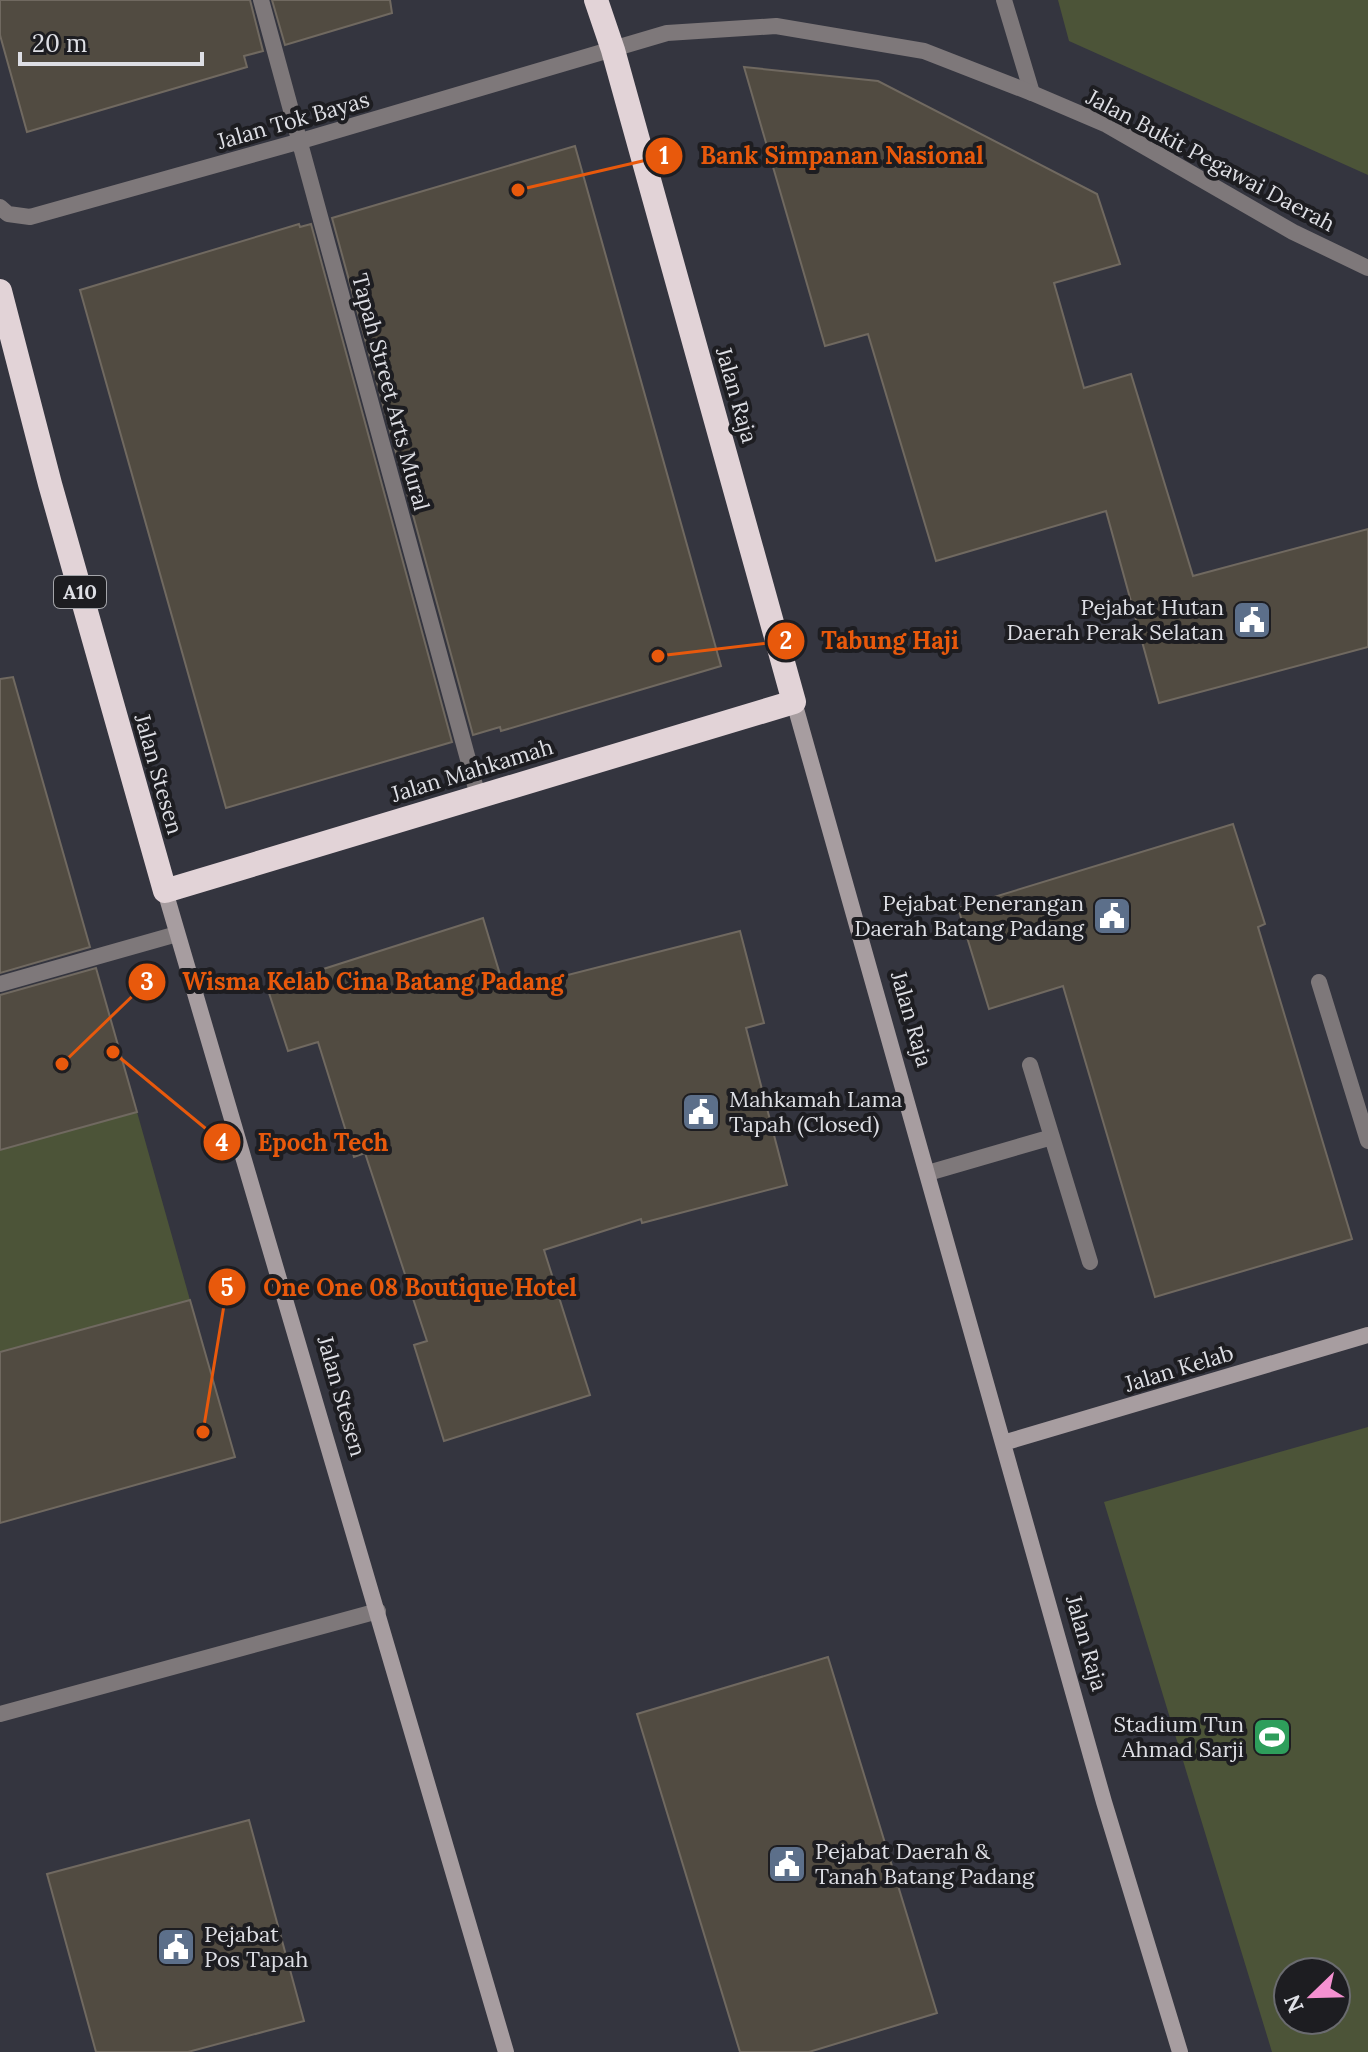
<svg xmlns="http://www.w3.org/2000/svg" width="1368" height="2052" font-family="Lora,serif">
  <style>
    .green { fill: #4c5438; fill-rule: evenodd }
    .building { fill: #514b41; stroke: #706960; stroke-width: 2 }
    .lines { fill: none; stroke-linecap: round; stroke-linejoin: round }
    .lane { stroke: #7e787a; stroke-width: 16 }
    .street { stroke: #7e787a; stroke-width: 16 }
    .secondary { stroke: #a79da0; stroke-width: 16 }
    .highway { stroke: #e2d3d7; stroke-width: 24 }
    .labels { text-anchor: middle; stroke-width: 8; stroke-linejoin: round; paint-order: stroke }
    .shield { fill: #1d1d21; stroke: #a4a5aa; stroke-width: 2 }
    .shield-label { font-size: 20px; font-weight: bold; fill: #dedfe5 }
    .street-label { font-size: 22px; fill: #dedfe5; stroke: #1d1d21 }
    .poi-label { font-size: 22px; fill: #dedfe5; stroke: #1d1d21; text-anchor: end }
    .leader { fill: none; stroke: #e8590c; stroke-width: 3 }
    .callout-dot { fill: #e8590c; stroke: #1d1d21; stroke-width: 3 }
    .mark-label { font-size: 24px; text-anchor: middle; font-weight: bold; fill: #fff }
    .callout-label { font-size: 24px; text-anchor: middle; font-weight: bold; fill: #e8590c; stroke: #1d1d21; stroke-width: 8; stroke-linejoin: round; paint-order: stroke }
  </style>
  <rect width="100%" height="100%" fill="#34353f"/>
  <path class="green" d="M1058,0H1368V175L1069,41Z
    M137,1112L190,1300L0,1352V1150Z
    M1368,1427V2052H1272L1104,1502ZM1288,1972H1336V2020H1288Z"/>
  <path class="building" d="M0,0H250L263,51L244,56L247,67L27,132L0,35Z
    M272,0H390L392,13L285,45Z
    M744,67L878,81L1097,194L1120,264L1054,283L1084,388L1131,374L1193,576L1368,529V647L1159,703L1106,511L936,561L868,334L825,346Z
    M575,146L721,666L501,731L500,727L473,735L332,218Z
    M299,224L300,227L311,224L452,742L226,808L80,290Z
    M13,677L90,947L0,973V679Z
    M1233,824L1265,924L1258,927L1352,1239L1155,1297L1063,986L989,1009L958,908Z
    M483,918L505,991L740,931L764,1023L746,1028L787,1185L642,1223L641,1219L544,1250L590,1395L444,1441L414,1345L427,1341L365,1153L354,1157L318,1042L288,1051L267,987Z
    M96,968L137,1112L0,1150V995Z
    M190,1300L235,1457L0,1523V1352Z
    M828,1657L937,2013L809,2052H740L637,1714Z
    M249,1820L304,2021L188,2052H96L47,1874Z"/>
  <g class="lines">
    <path class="lane" d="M1004,0L1032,93
      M1319,982L1368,1141
      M0,984L177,934
      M1030,1065L1090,1262
      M928,1173L1052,1137
      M0,1714L378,1611"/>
    <path class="street" d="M261,0L478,796
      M0,207L8,214L30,217L301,141L667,33L776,26L924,51L1032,93L1107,125L1293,232L1368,268"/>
    <path class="secondary" d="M794,702L1104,1802L1180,2052
      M165,891L506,2052
      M1003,1443L1368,1335"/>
    <path class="highway" d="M0,291L50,484L165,891L794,702L613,50L596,0"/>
  </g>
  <defs>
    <g id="civic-square" transform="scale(2)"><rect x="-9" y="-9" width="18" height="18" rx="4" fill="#5c6f8a" stroke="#1d1d21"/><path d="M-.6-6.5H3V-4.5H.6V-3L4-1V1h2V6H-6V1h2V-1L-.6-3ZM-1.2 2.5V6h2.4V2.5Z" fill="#fff"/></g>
    <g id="stadium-square" transform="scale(2)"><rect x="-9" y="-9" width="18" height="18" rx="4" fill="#2e9e5b" stroke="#1d1d21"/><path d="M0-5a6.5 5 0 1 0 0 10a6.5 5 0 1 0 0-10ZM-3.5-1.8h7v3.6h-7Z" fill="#fff"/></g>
  </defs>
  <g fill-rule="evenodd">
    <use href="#civic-square" x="1252" y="620"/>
    <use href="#civic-square" x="1112" y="916"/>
    <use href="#civic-square" x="701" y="1112"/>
    <use href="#stadium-square" x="1272" y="1737"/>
    <use href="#civic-square" x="787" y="1864"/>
    <use href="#civic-square" x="176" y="1947"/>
  </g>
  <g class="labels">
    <rect class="shield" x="54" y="576" width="52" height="32" rx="6"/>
    <g class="shield-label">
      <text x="80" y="599">A10</text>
    </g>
    <g class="street-label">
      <text transform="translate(293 120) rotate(-16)" y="8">Jalan Tok Bayas</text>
      <text transform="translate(1211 160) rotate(28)" y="8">Jalan Bukit Pegawai Daerah</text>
      <text transform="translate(391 392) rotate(75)" y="8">Tapah Street Arts Mural</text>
      <text transform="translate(737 395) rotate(74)" y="8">Jalan Raja</text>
      <text transform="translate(472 770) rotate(-17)" y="8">Jalan Mahkamah</text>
      <text transform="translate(159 774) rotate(74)" y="8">Jalan Stesen</text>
      <text transform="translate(912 1019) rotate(74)" y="8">Jalan Raja</text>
      <text transform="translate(1179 1368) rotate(-17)" y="8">Jalan Kelab</text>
      <text transform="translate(342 1396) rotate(74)" y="8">Jalan Stesen</text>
      <text transform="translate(1087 1643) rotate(74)" y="8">Jalan Raja</text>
    </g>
    <g class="poi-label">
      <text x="1224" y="615">Pejabat Hutan<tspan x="1224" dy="25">Daerah Perak Selatan</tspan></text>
      <text x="1084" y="911">Pejabat Penerangan<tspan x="1084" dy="25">Daerah Batang Padang</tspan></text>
      <text x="729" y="1107" text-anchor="start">Mahkamah Lama<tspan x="729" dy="25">Tapah (Closed)</tspan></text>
      <text x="1244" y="1732">Stadium Tun<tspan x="1244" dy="25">Ahmad Sarji</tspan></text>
      <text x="815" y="1859" text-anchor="start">Pejabat Daerah &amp;<tspan x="815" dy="25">Tanah Batang Padang</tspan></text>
      <text x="204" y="1942" text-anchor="start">Pejabat<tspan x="204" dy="25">Pos Tapah</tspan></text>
    </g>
  </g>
  <path class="leader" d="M518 190L664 156M658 656L786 641M62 1064L147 982M113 1052L222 1142M203 1432L227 1287"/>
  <g class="callout-dot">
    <circle cx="518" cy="190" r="8"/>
    <circle cx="658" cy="656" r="8"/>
    <circle cx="62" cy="1064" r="8"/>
    <circle cx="113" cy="1052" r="8"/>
    <circle cx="203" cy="1432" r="8"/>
    <circle cx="664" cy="156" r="20"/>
    <circle cx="786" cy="641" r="20"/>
    <circle cx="147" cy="982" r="20"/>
    <circle cx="222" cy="1142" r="20"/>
    <circle cx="227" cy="1287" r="20"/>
  </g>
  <g class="mark-label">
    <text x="664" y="164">1</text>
    <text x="786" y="649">2</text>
    <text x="147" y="990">3</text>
    <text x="222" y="1151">4</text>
    <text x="227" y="1296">5</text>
  </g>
  <g class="callout-label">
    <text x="842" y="164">Bank Simpanan Nasional</text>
    <text x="890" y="649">Tabung Haji</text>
    <text x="373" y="990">Wisma Kelab Cina Batang Padang</text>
    <text x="323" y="1151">Epoch Tech</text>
    <text x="420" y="1296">One One 08 Boutique Hotel</text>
  </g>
  <g transform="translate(1312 1996) rotate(247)"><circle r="38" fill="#1d1d21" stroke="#6a6b6f" stroke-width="2"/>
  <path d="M0-6L14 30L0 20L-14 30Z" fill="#f591d1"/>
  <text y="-12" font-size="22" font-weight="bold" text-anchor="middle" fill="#dedfe5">N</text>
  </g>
  <path d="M20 52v12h182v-12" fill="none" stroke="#dedfe5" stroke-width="4"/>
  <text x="32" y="52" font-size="24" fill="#dedfe5" stroke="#1d1d21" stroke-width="6" paint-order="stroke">20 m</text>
</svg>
